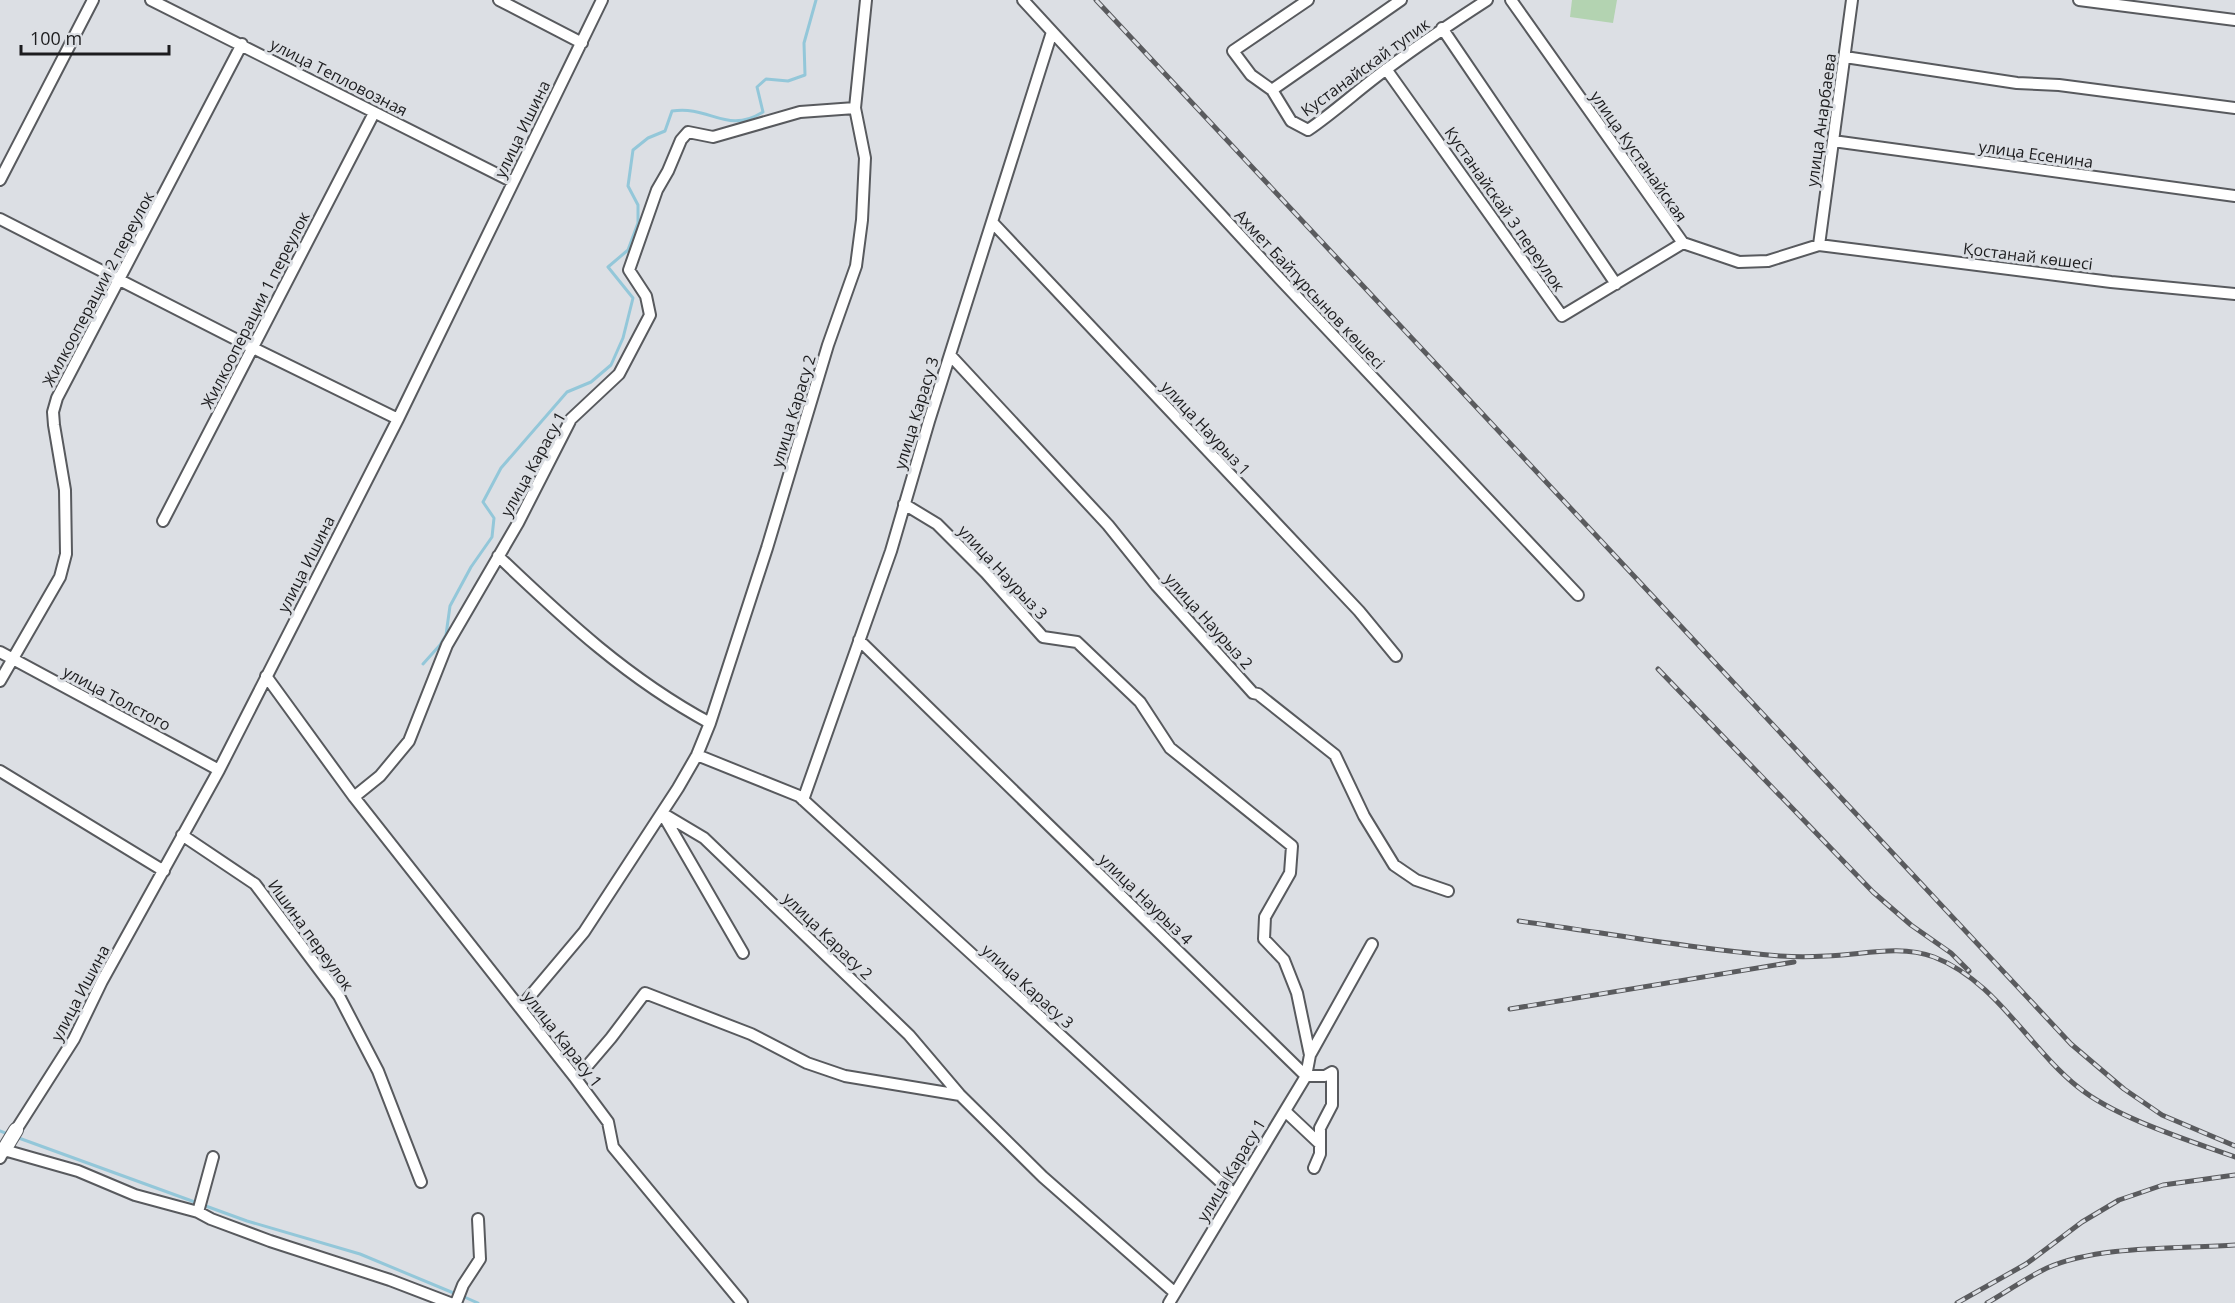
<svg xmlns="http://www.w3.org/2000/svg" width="2235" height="1303" font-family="'Open Sans',sans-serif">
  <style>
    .green { fill: #b3d3b1 }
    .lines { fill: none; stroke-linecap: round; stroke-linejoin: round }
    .stream { stroke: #93c7d9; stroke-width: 3 }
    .minor-casing { stroke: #585a5e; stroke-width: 14 }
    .tertiary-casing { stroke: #585a5e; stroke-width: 16 }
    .minor { stroke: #fff; stroke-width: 10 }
    .tertiary { stroke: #fff; stroke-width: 14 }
    .rail-casing { stroke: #5a5b5e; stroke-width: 5 }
    .rail { stroke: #dcdfe4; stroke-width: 3; stroke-dasharray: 9; stroke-linecap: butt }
    .labels { text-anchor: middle; stroke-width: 6; stroke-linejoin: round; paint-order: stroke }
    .street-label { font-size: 16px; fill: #1c1c1e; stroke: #dcdfe4 }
  </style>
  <rect width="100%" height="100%" fill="#dcdfe4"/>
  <path class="green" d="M1572,0H1617L1613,23L1570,17Z"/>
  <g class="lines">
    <path class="stream" d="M423,664L440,645L446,635L450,606L471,567L492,537L494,518L483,502L501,468L567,392L591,382L611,365L623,338L633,298L608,267L628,250L638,223V205L628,186L633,150L648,138L665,131L672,111C710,105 726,135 763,112L757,87L766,79L788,81L805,75L804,43L816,0
      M0,1131L10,1135
      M16,1137L247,1221L360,1254L456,1294
      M462,1296L478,1303"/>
    <g class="minor-casing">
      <path id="minor" d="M151,0L513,182
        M499,0L582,43
        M1023,0L1280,279L1578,595
        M1308,0L1233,51L1251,75L1272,90L1291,121L1308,130C1336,111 1360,88 1388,68C1420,44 1453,22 1487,0
        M1511,0L1683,243L1739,262L1768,261L1819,245L2111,282L2235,294
        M2079,0L2235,20
        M1442,28L1616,284
        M1845,57L2017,83L2059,85L2235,108
        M1386,69L1562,316L1683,243
        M1272,90L1401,0
        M1833,141L2235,196
        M0,180L93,0
        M0,219L253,348L398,419
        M992,222L1359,611L1396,656
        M1819,245L1852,0
        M950,355L1108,525L1157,586L1253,693L1258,694L1335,755L1364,816L1394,865L1416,880L1448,891
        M904,504L937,524L986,573L1043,637L1077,642L1140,702L1170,748L1292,846L1290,873L1265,917L1264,939L1284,960L1297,993L1310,1055
        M163,521L374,113
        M498,556C565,620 628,679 710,723
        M859,640L1306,1076L1310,1055L1372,944
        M0,652L219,770
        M266,676L354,797L576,1079L608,1122L613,1147L742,1303
        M0,681L60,577L66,554L65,490L54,425L53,412L57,398L242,44
        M697,755L799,796L1234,1194
        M0,771L164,871
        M354,797L380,776L409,741L447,645L518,523L571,419L619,374L650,315L646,296L629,270L657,190L668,171L681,140L688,132L713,137L800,112L855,108
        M803,800L891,551L929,421L1052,32
        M182,835L255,884L339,996L378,1071L421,1182
        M743,953L662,813L704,838L909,1035L960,1095L1043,1177L1174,1292
        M520,1008L584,932L678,788L697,755L710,723L767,548L828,345L856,266L862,220L865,158L855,108L866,0
        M576,1079L611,1038L645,993L751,1034L807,1063L845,1076L960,1095
        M1285,1111L1320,1144V1154L1314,1168
        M16,1130L74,1039L102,981L219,770L398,419L602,0
        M0,1158L4,1150L78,1171L135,1195L198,1212L211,1219L270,1241L390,1280L450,1303
        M198,1212L213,1157
        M456,1303L463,1285L480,1259L478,1219
        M1169,1303L1306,1076H1325L1332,1072V1105L1320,1128V1144"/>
    </g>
    <g class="tertiary-casing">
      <path id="tertiary" d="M4,1150L16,1130"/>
    </g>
    <use href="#minor" class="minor"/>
    <use href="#tertiary" class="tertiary"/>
    <g class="rail-casing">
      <path id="rail" d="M1096,0L2071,1044L2124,1089L2162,1115L2235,1146
        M1658,669L1873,892L1911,925L1951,953L1969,971
        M1519,921C1606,933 1693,949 1780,956C1795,957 1811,957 1826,956C1862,955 1899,944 1934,957C1996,981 2028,1047 2078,1087C2116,1118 2188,1140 2235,1157
        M1510,1009L1794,962
        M1957,1303L2026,1264L2082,1222L2119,1200L2163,1185L2235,1175
        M1987,1303C2006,1292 2026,1278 2047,1268C2099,1245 2178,1249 2235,1245"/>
    </g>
    <use href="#rail" class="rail"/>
  </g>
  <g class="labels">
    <g class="street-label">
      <text transform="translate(1365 67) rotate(-36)" y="6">Кустанайскай тупик</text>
      <text transform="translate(339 77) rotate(27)" y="6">улица Тепловозная</text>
      <text transform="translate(1821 120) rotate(-82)" y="6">улица Анарбаева</text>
      <text transform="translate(522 129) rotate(-64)" y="6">улица Ишина</text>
      <text transform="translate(2036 154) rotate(8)" y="6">улица Есенина</text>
      <text transform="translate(1639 156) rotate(55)" y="6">улица Кустанайская</text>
      <text transform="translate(1505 209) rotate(55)" y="6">Кустанайскай 3 переулок</text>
      <text transform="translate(2028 256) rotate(7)" y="6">Қостанай көшесі</text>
      <text transform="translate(98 289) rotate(-62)" y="6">Жилкооперации 2 переулок</text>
      <text transform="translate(1310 289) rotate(47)" y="6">Ахмет Байтұрсынов көшесі</text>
      <text transform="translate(255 310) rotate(-63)" y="6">Жилкооперации 1 переулок</text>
      <text transform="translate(793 411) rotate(-73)" y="6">улица Карасу 2</text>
      <text transform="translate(916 413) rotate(-73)" y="6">улица Карасу 3</text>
      <text transform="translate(1206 428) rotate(47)" y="6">улица Наурыз 1</text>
      <text transform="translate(533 464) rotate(-61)" y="6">улица Карасу 1</text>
      <text transform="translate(306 564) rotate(-63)" y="6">улица Ишина</text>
      <text transform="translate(1003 572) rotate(47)" y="6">улица Наурыз 3</text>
      <text transform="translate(1209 621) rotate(48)" y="6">улица Наурыз 2</text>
      <text transform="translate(117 698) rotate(28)" y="6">улица Толстого</text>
      <text transform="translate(1146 899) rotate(44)" y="6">улица Наурыз 4</text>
      <text transform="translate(311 935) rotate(54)" y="6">Ишина переулок</text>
      <text transform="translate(828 936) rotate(44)" y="6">улица Карасу 2</text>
      <text transform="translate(1028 986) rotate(42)" y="6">улица Карасу 3</text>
      <text transform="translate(80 993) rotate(-62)" y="6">улица Ишина</text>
      <text transform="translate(563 1039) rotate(52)" y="6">улица Карасу 1</text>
      <text transform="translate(1231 1170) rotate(-59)" y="6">улица Карасу 1</text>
    </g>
  </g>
  <path d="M21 45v9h148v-9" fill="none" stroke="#1c1c1e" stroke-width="3"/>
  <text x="30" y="45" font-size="18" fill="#1c1c1e" stroke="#dcdfe4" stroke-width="4.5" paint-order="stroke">100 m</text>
</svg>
